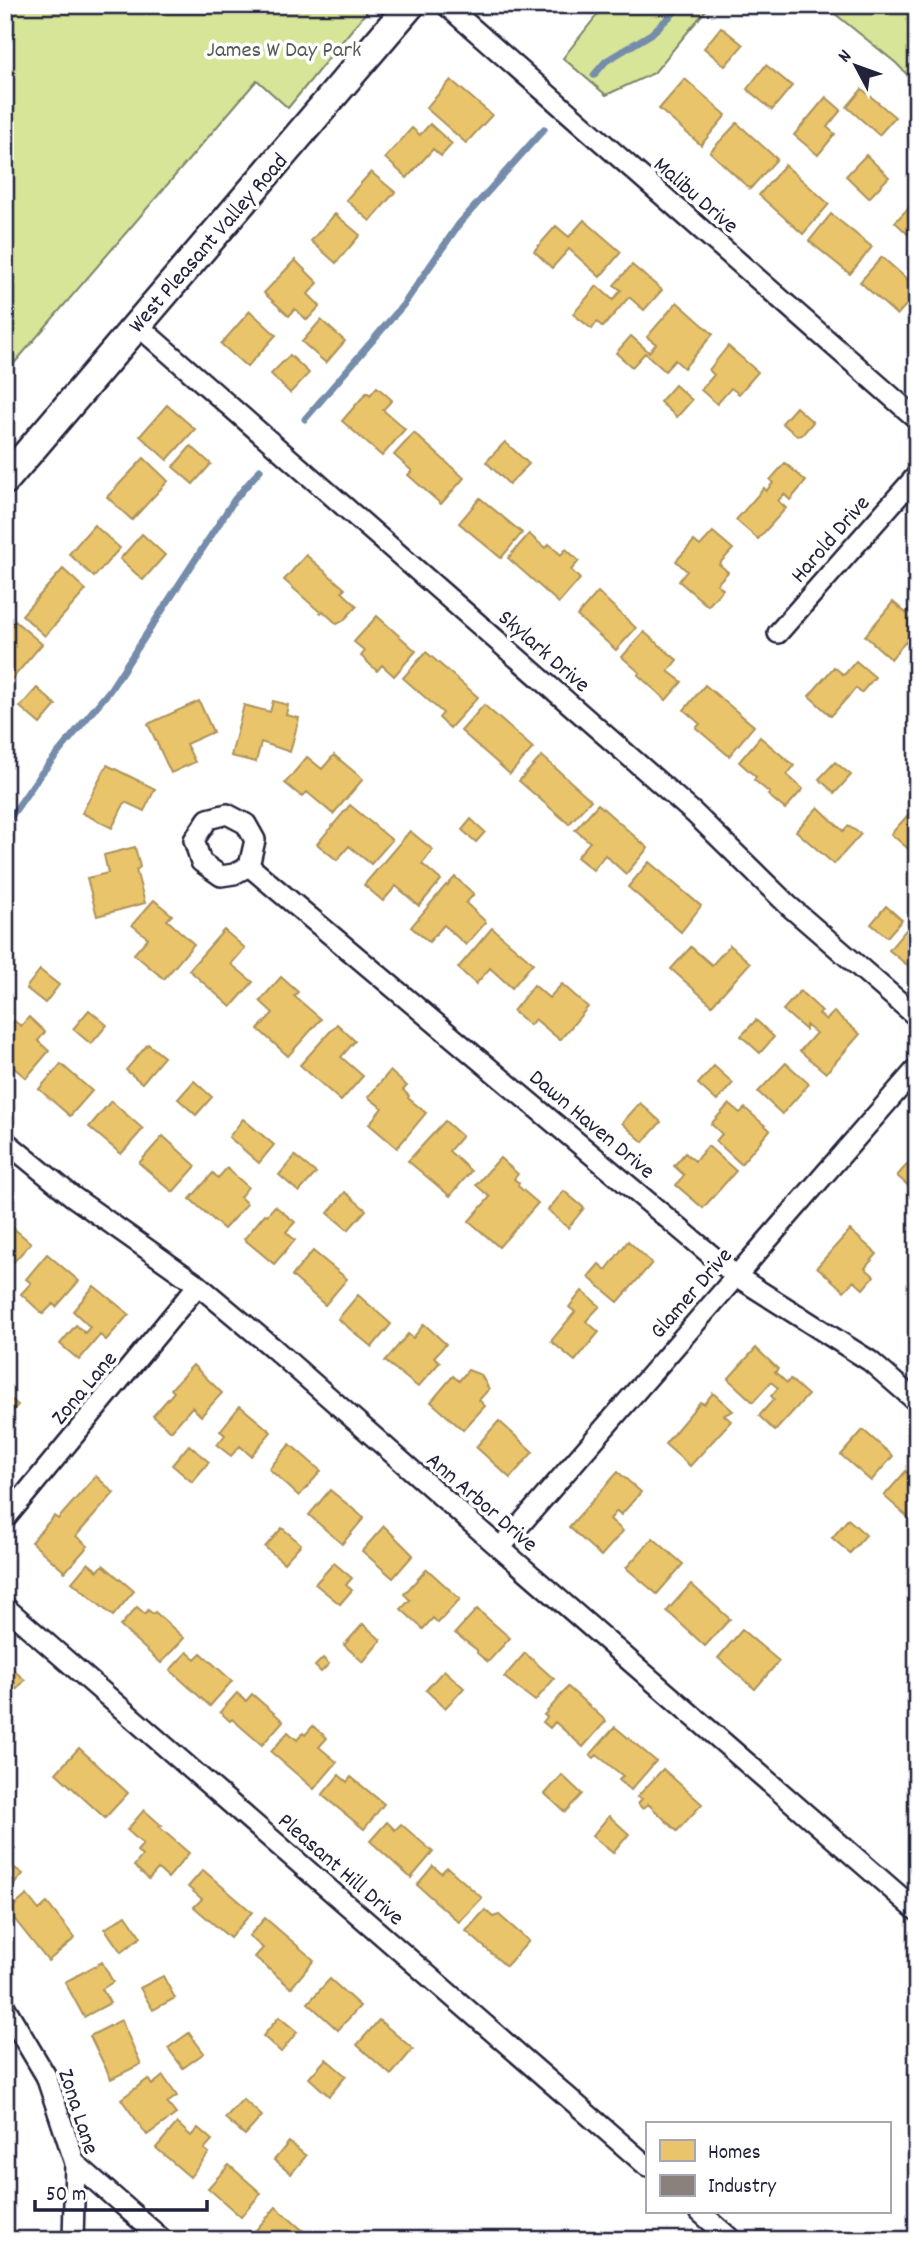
<svg xmlns="http://www.w3.org/2000/svg" width="922" height="2245" font-family="Dekko,sans-serif">
  <style>
    .green { fill: #d6e598; stroke: #7c846a; stroke-width: 2 }
    .homes { fill: #e9c46a; stroke: #ad935c; stroke-width: 2 }
    .industry { fill: #8a817c; stroke: #6b6468; stroke-width: 2 }
    .lines { fill: none; stroke-linecap: round; stroke-linejoin: round }
    .stream { stroke: #758cab; stroke-width: 7 }
    .minor-casing { stroke: #22223b; stroke-width: 24 }
    .secondary-casing { stroke: #22223b; stroke-width: 33 }
    .minor { stroke: #fff; stroke-width: 19 }
    .secondary { stroke: #fff; stroke-width: 28 }
    .labels { text-anchor: middle; stroke-width: 7; stroke-linejoin: round; paint-order: stroke }
    .park-label { font-size: 23px; fill: #585c57; stroke: #fff }
    .street-label { font-size: 23px; fill: #22223b; stroke: #fff }
  </style>
  <rect width="100%" height="100%" fill="#fff"/>
  <filter id="ink" filterUnits="userSpaceOnUse"><feTurbulence type="fractalNoise" baseFrequency=".0143" numOctaves="2"/><feDisplacementMap in="SourceGraphic" scale="14" xChannelSelector="R" yChannelSelector="G"/><feConvolveMatrix kernelMatrix="1 2 1 2 8 2 1 2 1" color-interpolation-filters="sRGB"/></filter>
  <g filter="url(#ink)">
    <path class="green" d="M5,5H372L288,108L257,80L5,374Z
      M605,5H710L654,73L606,95L563,58Z
      M824,5H917V85L896,63Z"/>
    <path class="homes" d="M721,27L743,45L725,66L704,48Z
      M766,65L792,86L772,110L747,89Z
      M685,79L726,115L701,145L659,109Z
      M451,80L492,115L466,143L426,108Z
      M862,89L895,117L879,135L847,107Z
      M826,97L841,110L827,127L835,134L818,155L794,135Z
      M737,123L777,159L750,189L710,152Z
      M430,124L452,144L441,156L433,149L407,178L385,158L412,128L420,135Z
      M866,155L889,177L869,198L846,176Z
      M785,165L829,204L803,234L759,195Z
      M371,172L395,192L370,221L346,200Z
      M913,203L917,206V243L895,222Z
      M335,214L360,235L336,263L311,241Z
      M831,214L872,247L850,274L809,241Z
      M584,220L621,252L600,277L569,249L552,268L534,251L556,226L569,237Z
      M882,257L917,288V293L897,315L860,282Z
      M295,260L318,283L308,294L320,306L307,320L295,309L289,316L264,293Z
      M632,265L662,290L644,310L629,297L603,327L597,322L592,329L573,314L597,286L613,300L621,290L614,285Z
      M677,302L713,334L684,368L675,360L665,371L645,353L632,367L616,353L631,336L649,352L656,344L647,337Z
      M250,311L276,335L247,367L221,344Z
      M917,316V333L908,326Z
      M321,320L345,341L326,363L302,342Z
      M728,346L758,372L739,394L731,388L717,404L701,390L714,375L709,370Z
      M290,355L309,373L290,393L271,374Z
      M675,385L692,400L677,417L660,402Z
      M377,387L392,400L383,410L405,429L382,456L342,421L367,392L370,395Z
      M167,405L195,429L167,460L140,436Z
      M796,407L813,422L802,435L797,436L782,423Z
      M414,433L464,478L441,504L408,475L412,471L394,455Z
      M505,442L529,464L509,484L486,462Z
      M191,446L211,464L193,484L173,467Z
      M144,458L168,481L132,520L107,497Z
      M785,463L806,481L790,500L784,494L778,501L786,508L758,539L736,520L764,488L766,491L773,483L770,480Z
      M480,498L522,533L501,558L459,523Z
      M94,525L120,548L94,577L69,554Z
      M713,532L733,549L719,564L728,572L717,584L723,589L708,606L679,581L687,571L676,561L694,541L700,546Z
      M142,534L165,555L143,580L120,559Z
      M529,534L545,548L549,544L561,555L566,549L579,561L571,570L580,579L559,603L508,558Z
      M306,555L345,589L342,592L357,606L343,621L337,624L323,611L321,613L284,580Z
      M63,569L86,590L45,636L22,615Z
      M598,592L636,628L616,650L577,616Z
      M917,600V642L911,648L905,642L891,659L865,636L893,602L906,613Z
      M377,616L416,651L394,676L382,665L377,671L361,656L365,651L354,642Z
      M15,621L42,644L7,685L5,684V632Z
      M644,632L677,660L668,671L682,682L666,700L638,675L639,672L622,657Z
      M426,652L478,697L450,728L439,718L443,713L403,678Z
      M856,661L875,677L861,693L856,688L831,716L809,696L834,667L844,675Z
      M705,685L754,726L729,756L696,728L700,724L684,710Z
      M37,688L56,705L40,724L20,707Z
      M199,701L213,732L186,744L195,762L171,773L148,724Z
      M273,701L288,705L286,715L299,718L290,752L261,742L256,762L231,756L244,705L270,712Z
      M484,705L533,748L510,774L461,731Z
      M760,737L794,766L787,775L803,789L785,809L768,795L770,793L754,780L756,777L739,762Z
      M334,755L363,779L333,814L307,792L302,797L285,783L307,757L322,769Z
      M542,756L591,800L569,824L519,781Z
      M835,762L851,775L835,793L819,779Z
      M107,765L155,789L144,811L125,802L112,828L82,813Z
      M598,804L648,848L626,874L605,855L593,870L577,857L590,842L575,830Z
      M350,805L392,840L371,864L349,846L337,860L317,844Z
      M818,807L843,831L848,826L861,834L834,864L796,831Z
      M908,815L917,823V846L912,852L891,834Z
      M471,819L485,832L476,842L462,830Z
      M410,831L433,850L422,864L441,880L419,906L396,886L383,901L364,885Z
      M135,847L140,867L136,870L145,903L97,916L87,878L108,873L104,855Z
      M649,862L701,906L681,932L628,887Z
      M455,877L474,894L466,903L486,922L466,945L444,925L429,942L411,927L446,885L447,886Z
      M154,900L172,915L167,920L194,944L164,979L134,954L148,938L132,925Z
      M886,906L902,920L887,937L871,924Z
      M915,919L917,966L913,970L889,950Z
      M492,928L533,963L512,988L490,968L476,984L458,968Z
      M224,930L245,948L231,964L253,982L231,1007L189,970Z
      M730,945L750,963L712,1005L671,969L691,947L712,965Z
      M40,970L59,985L45,1003L26,988Z
      M281,977L298,992L294,996L321,1019L288,1056L258,1029L273,1013L260,1001Z
      M562,984L588,1007L560,1040L535,1019L530,1025L513,1011L534,985L549,998Z
      M800,991L822,1011L819,1014L826,1020L834,1012L860,1034L826,1073L800,1051L816,1033L806,1025V1030L783,1010Z
      M89,1010L107,1025L91,1044L73,1029Z
      M29,1017L45,1032L38,1041L49,1051L26,1078L5,1060V1029L13,1020L21,1026Z
      M756,1020L774,1037L760,1053L741,1036Z
      M337,1024L355,1041L341,1057L363,1076L341,1101L300,1065Z
      M148,1044L164,1057L142,1083L126,1070Z
      M786,1063L809,1084L782,1114L758,1092Z
      M61,1064L92,1091L70,1116L39,1089Z
      M714,1066L733,1083L717,1101L698,1084Z
      M390,1071L407,1086L403,1090L409,1096L408,1098L426,1113L397,1148L369,1124L382,1108L368,1097Z
      M194,1081L212,1097L196,1115L178,1099Z
      M111,1101L143,1129L121,1154L89,1127Z
      M640,1103L661,1122L643,1142L622,1123Z
      M729,1104L740,1113L745,1108L770,1130L741,1164L716,1141L722,1134L711,1124Z
      M243,1119L274,1145L259,1163L229,1137Z
      M445,1121L462,1136L449,1151L471,1171L450,1196L408,1161Z
      M163,1136L196,1166L173,1192L139,1163Z
      M708,1146L736,1171L703,1208L676,1185L684,1175L674,1166L685,1153L695,1161Z
      M917,1153V1193L897,1176Z
      M295,1156L316,1173L299,1192L279,1175Z
      M500,1158L518,1174L514,1179L519,1183L518,1186L538,1203L499,1247L469,1221L490,1197L476,1185Z
      M227,1168L248,1187L240,1197L247,1204L224,1229L190,1199L213,1173L218,1178Z
      M564,1191L584,1208L568,1228L548,1210Z
      M345,1192L366,1210L348,1230L328,1213Z
      M275,1206L295,1222L286,1232L295,1240L274,1264L244,1239L265,1214L267,1215Z
      M5,1221L31,1243L9,1267L5,1264Z
      M850,1230L877,1254L865,1268L874,1276L863,1289L854,1281L844,1291L817,1267Z
      M628,1241L652,1263L618,1302L588,1277L599,1264L606,1270Z
      M313,1251L347,1279L325,1305L292,1276Z
      M47,1254L79,1281L56,1307L53,1304L43,1314L21,1294L31,1283L26,1279Z
      M94,1286L129,1314L106,1340L100,1335L79,1360L60,1344L76,1325L85,1333L90,1327L73,1311Z
      M582,1291L600,1306L586,1321L599,1332L575,1361L551,1341L575,1312L569,1307Z
      M358,1295L391,1324L372,1347L338,1319Z
      M424,1324L446,1344L434,1357L440,1362L418,1387L385,1361L408,1334L413,1338Z
      M756,1348L778,1369L775,1372L787,1383L790,1379L808,1395L775,1431L759,1416L774,1399L771,1396L778,1388L771,1382L753,1402L728,1379Z
      M193,1365L222,1393L201,1416L192,1407L171,1431L153,1416L174,1392L171,1389Z
      M468,1370L481,1375L489,1389L479,1400L485,1406L463,1430L431,1402L453,1376L459,1381Z
      M713,1393L733,1411L724,1415L731,1421L690,1466L665,1444L700,1402L704,1404Z
      M5,1394L18,1405L5,1418Z
      M240,1406L271,1432L251,1456L240,1446L231,1456L217,1445L225,1435L220,1431Z
      M499,1421L533,1452L510,1478L476,1447Z
      M863,1430L893,1456L871,1481L841,1455Z
      M290,1444L321,1471L299,1496L269,1469Z
      M189,1445L209,1462L192,1482L172,1465Z
      M906,1471L917,1481V1525L884,1496Z
      M618,1472L641,1492L621,1515L617,1511L610,1519L623,1531L601,1556L569,1527Z
      M96,1476L114,1493L76,1536L88,1546L65,1572L31,1542L54,1516L58,1519Z
      M330,1490L364,1518L342,1544L309,1515Z
      M848,1519L866,1535L850,1553L832,1538Z
      M384,1526L413,1555L393,1578L362,1551Z
      M282,1528L301,1544L284,1563L265,1547Z
      M653,1538L683,1564L657,1594L626,1568Z
      M88,1563L98,1571L103,1565L134,1591L113,1616L72,1582Z
      M334,1563L352,1578L346,1585L352,1590L340,1604L315,1584Z
      M427,1569L460,1599L438,1623L433,1618L423,1629L401,1609L410,1600L404,1594Z
      M691,1584L730,1619L705,1646L667,1611Z
      M137,1607L145,1614L148,1610L153,1614L155,1612L184,1638L161,1663L120,1626Z
      M477,1609L510,1638L488,1662L477,1653V1650L455,1633Z
      M363,1624L381,1640L363,1662L344,1645Z
      M742,1630L779,1661L755,1689L718,1658Z
      M187,1652L195,1659L201,1653L232,1681L210,1706L170,1670Z
      M525,1653L554,1679L535,1701L504,1677Z
      M323,1658L329,1664L321,1672L315,1666Z
      M5,1663L25,1680L6,1701L5,1700Z
      M444,1670L464,1688L445,1708L426,1690Z
      M568,1687L606,1721L583,1747L555,1722L550,1728L543,1722L547,1717L544,1715Z
      M237,1693L246,1701L252,1694L283,1721L262,1745L232,1719L230,1721L220,1712Z
      M313,1726L327,1738L319,1747L337,1762L314,1789L271,1752L288,1732L297,1740L303,1733L305,1735Z
      M615,1727L656,1761L631,1790L619,1780L623,1776L597,1755L594,1758L590,1755Z
      M79,1748L128,1793L105,1818L56,1773Z
      M663,1769L702,1804L677,1831L648,1804L643,1809L638,1804L642,1799L637,1797Z
      M339,1775L347,1782L351,1777L384,1804L364,1829L322,1795Z
      M562,1775L582,1794L565,1812L545,1794Z
      M144,1810L162,1826L159,1827L189,1853L168,1878L158,1869L149,1879L134,1866L142,1856L137,1851L143,1844L127,1830Z
      M609,1816L629,1834L613,1853L592,1836Z
      M387,1822L395,1830L401,1824L433,1852L411,1878L370,1841Z
      M5,1841L15,1849L5,1861Z
      M5,1861L23,1874L5,1895Z
      M433,1866L441,1873L447,1867L482,1898L459,1922L417,1885Z
      M203,1870L252,1912L230,1938L194,1907L202,1899L188,1887Z
      M27,1895L39,1910L47,1903L75,1938L48,1961L8,1911Z
      M485,1910L493,1917L499,1915L529,1941L506,1966L466,1931Z
      M126,1915L141,1937L121,1952L105,1929Z
      M265,1918L314,1960L291,1988L255,1957L263,1948L249,1936Z
      M102,1962L113,1982L102,1989L110,2003L84,2017L65,1982Z
      M163,1976L175,1998L153,2010L140,1988Z
      M330,1979L360,2006L338,2030L308,2003Z
      M279,2017L297,2032L281,2052L263,2036Z
      M121,2020L141,2064L111,2079L90,2036Z
      M379,2020L413,2049L391,2075L357,2045Z
      M189,2033L204,2053L183,2068L168,2048Z
      M326,2059L346,2076L329,2096L309,2078Z
      M163,2076L177,2096L167,2103L176,2114L147,2135L121,2099L148,2079L152,2085Z
      M243,2099L262,2116L245,2135L225,2118Z
      M177,2123L191,2136L198,2128L212,2140L204,2149L209,2153L190,2177L156,2148Z
      M289,2142L306,2156L291,2174L274,2160Z
      M5,2164L9,2192H5Z
      M229,2165L261,2193L241,2217L208,2188Z
      M276,2207L308,2235L305,2240H267L256,2230Z"/>
    <path class="industry" d="M5,1306L12,1312L5,1320Z"/>
    <g class="lines">
      <path class="stream" d="M594,75L606,61L651,34L682,5
        M305,419L404,304L459,224L544,129
        M5,825L40,775L110,690L235,499L260,470"/>
      <g class="minor-casing">
        <path id="minor" d="M446,5L917,419
          M136,324L694,813L789,906L917,1017
          M778,633L917,475
          M227,814L246,824L255,840L249,866L234,874L221,876L201,862L194,840L208,819Z
          M249,866L736,1276L870,1361L917,1402
          M5,1141L72,1196L198,1285L272,1347L500,1548L917,1911
          M5,1519L198,1285
          M500,1548L917,1068
          M5,1607L647,2166
          M5,2007L46,2076L75,2163L73,2240
          M75,2163L163,2240
          M700,2212L732,2240"/>
      </g>
      <g class="secondary-casing">
        <path id="secondary" d="M5,480L410,5"/>
      </g>
      <use href="#minor" class="minor"/>
      <use href="#secondary" class="secondary"/>
    </g>
  </g>
  <g class="labels">
    <g class="park-label">
      <text x="284" y="56">James W Day Park</text>
    </g>
    <g class="street-label">
      <text transform="translate(697 194) rotate(41)" y="8">Malibu Drive</text>
      <text transform="translate(207 242) rotate(-49)" y="8">West Pleasant Valley Road</text>
      <text transform="translate(829 538) rotate(-49)" y="8">Harold Drive</text>
      <text transform="translate(545 650) rotate(41)" y="8">Skylark Drive</text>
      <text transform="translate(593 1123) rotate(40)" y="8">Dawn Haven Drive</text>
      <text transform="translate(690 1292) rotate(-49)" y="8">Glamer Drive</text>
      <text transform="translate(83 1387) rotate(-50)" y="8">Zona Lane</text>
      <text transform="translate(483 1501) rotate(41)" y="8">Ann Arbor Drive</text>
      <text transform="translate(342 1868) rotate(41)" y="8">Pleasant Hill Drive</text>
      <text transform="translate(80 2111) rotate(72)" y="8">Zona Lane</text>
    </g>
  </g>
  <rect width="922" height="2245" fill="none" stroke="#fff" stroke-width="28"/>
  <rect x="14" y="14" width="894" height="2217" fill="none" stroke="#22223b" stroke-width="2.5" filter="url(#ink)"/>
  <rect x="646" y="2122" width="245" height="91" fill="#ffffff" stroke="#a7a7b1" stroke-width="2"/>
  <rect x="660" y="2140" width="35" height="21" fill="#e9c46a" stroke="#a7a7b1" stroke-width="2"/>
  <text x="708" y="2158" font-size="21" fill="#22223b">Homes</text>
  <rect x="660" y="2175" width="35" height="21" fill="#8a817c" stroke="#a7a7b1" stroke-width="2"/>
  <text x="708" y="2192" font-size="21" fill="#22223b">Industry</text>
  <g transform="translate(856 66) rotate(311)" stroke="#ffffff" stroke-width="5" paint-order="stroke">
  <path d="M0-5L12 26L0 18L-12 26Z" fill="#22223b"/>
  <text y="-10" font-size="19" font-weight="bold" text-anchor="middle" fill="#22223b">N</text>
  </g>
  <path d="M35 2200v10h172v-10" fill="none" stroke="#22223b" stroke-width="3.5"/>
  <text x="46" y="2200" font-size="21" fill="#22223b" stroke="#ffffff" stroke-width="5" paint-order="stroke">50 m</text>
</svg>
